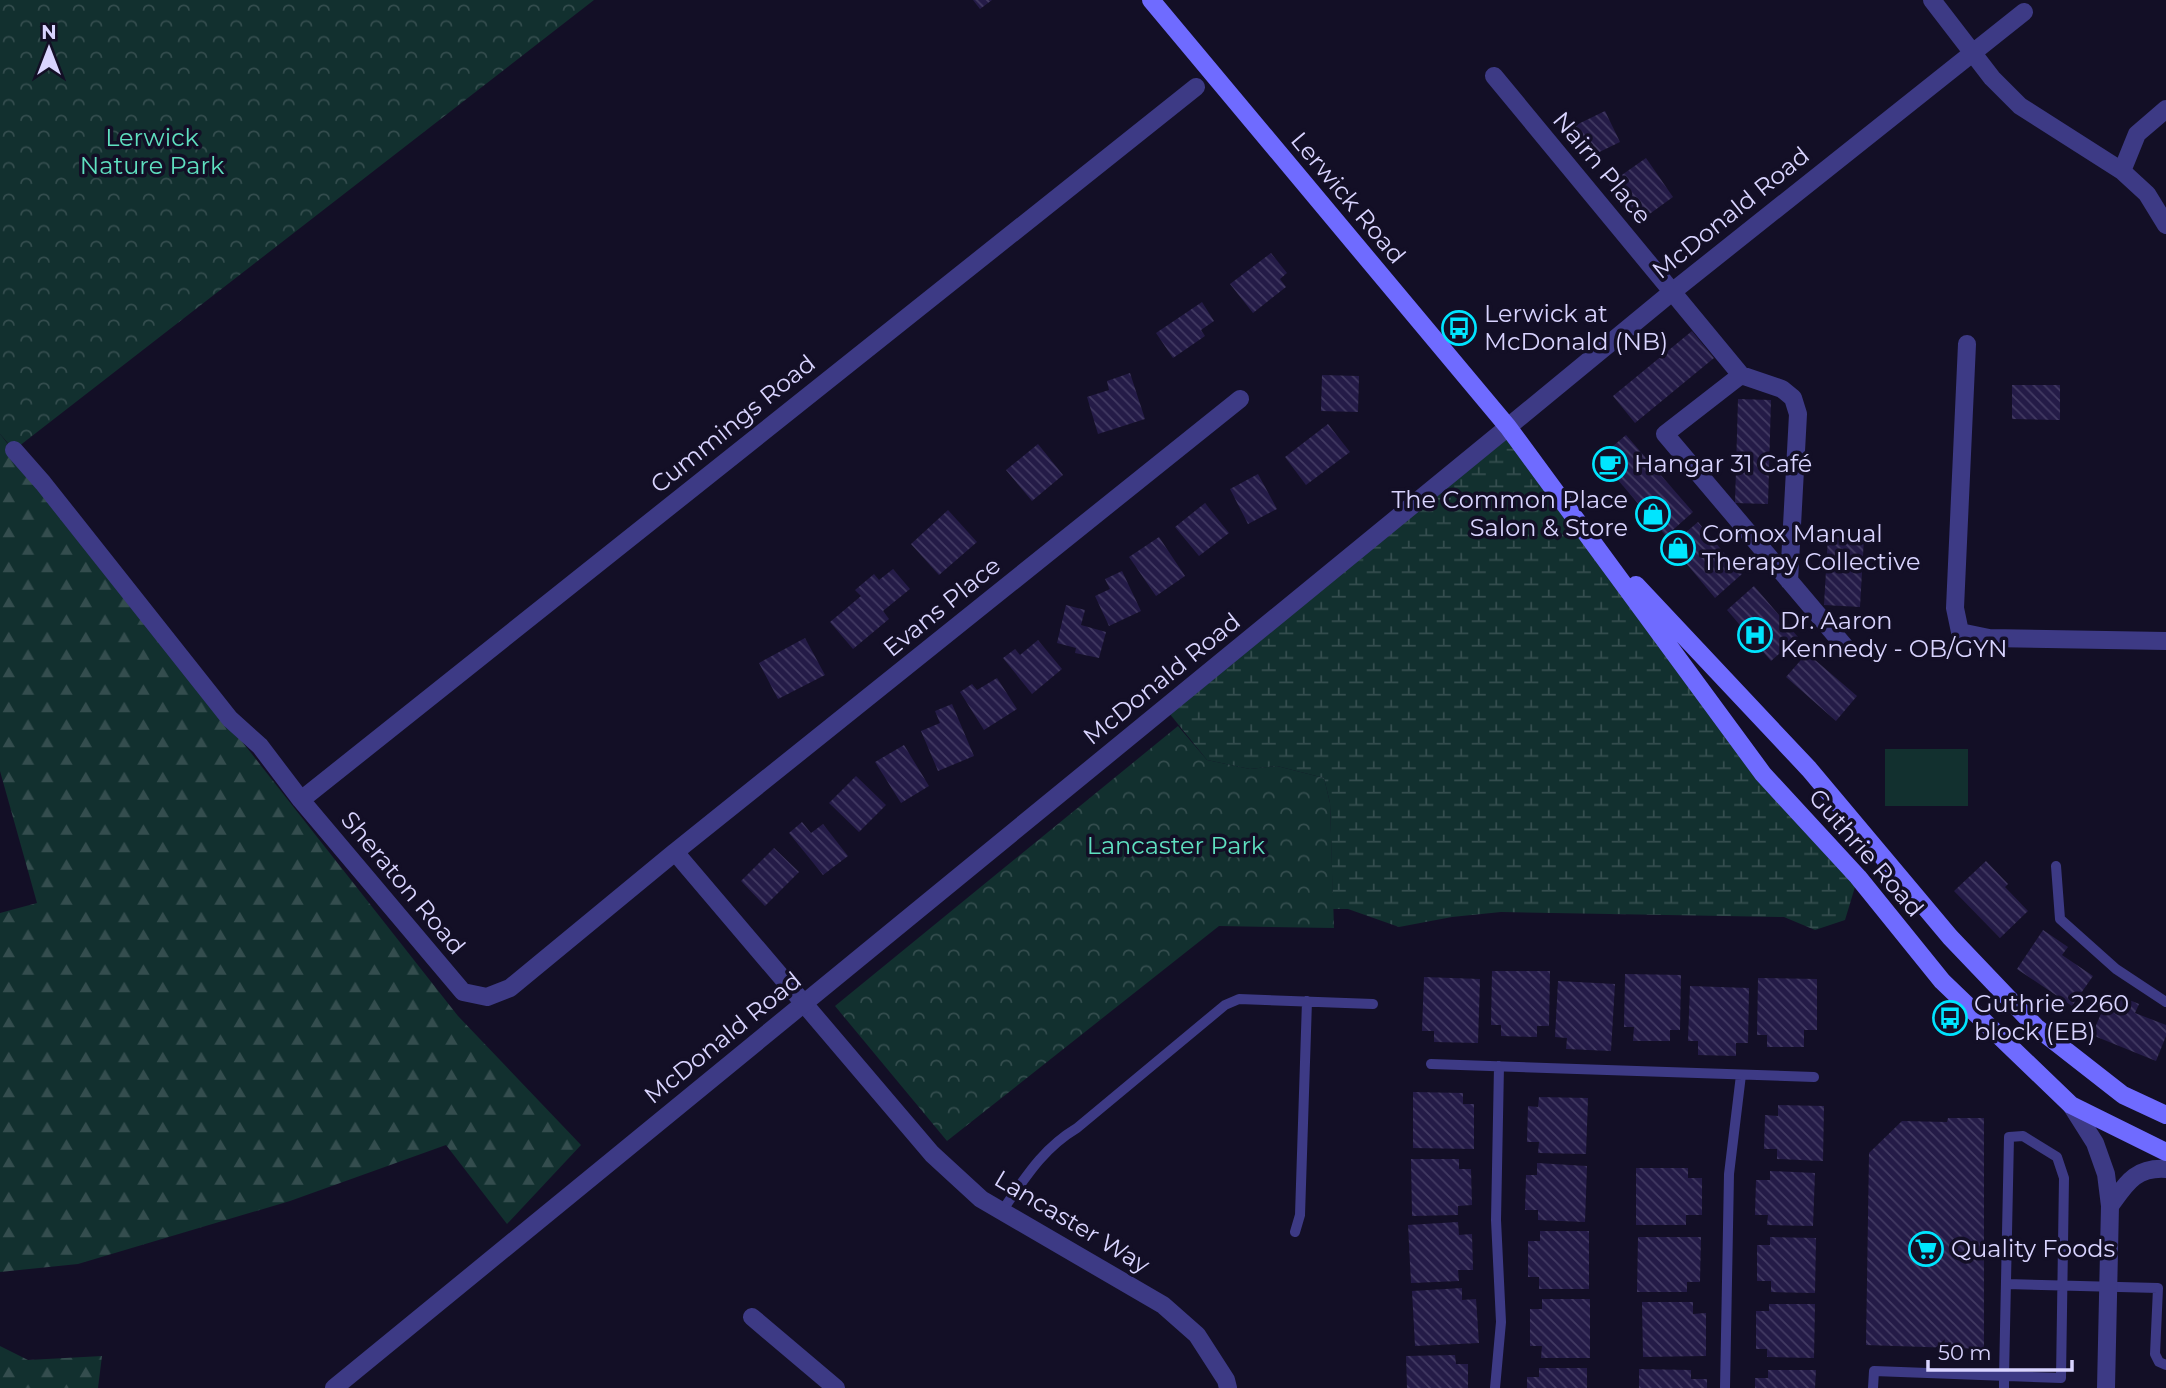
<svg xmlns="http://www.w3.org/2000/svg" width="2166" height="1388" font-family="Montserrat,sans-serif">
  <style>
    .forest { fill: url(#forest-firs) }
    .wetland { fill: url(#wetland-marsh) }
    .park { fill: url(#park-crowns) }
    .pitch { fill: #12302f }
    .building { fill: url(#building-back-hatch) }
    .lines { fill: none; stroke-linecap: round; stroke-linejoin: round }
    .service { stroke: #3d3a85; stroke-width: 10 }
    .minor { stroke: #3d3a85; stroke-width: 18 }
    .tertiary { stroke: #3d3a85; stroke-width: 18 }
    .secondary { stroke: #6f6bff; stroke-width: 18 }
    .labels { text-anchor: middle; stroke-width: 7; stroke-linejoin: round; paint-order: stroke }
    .park-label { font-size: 24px; fill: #5fe0c0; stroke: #130f26 }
    .street-label { font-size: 24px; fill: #d9d4ff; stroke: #130f26 }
    .poi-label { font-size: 24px; fill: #d9d4ff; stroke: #130f26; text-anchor: start }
  </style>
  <defs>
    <pattern id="forest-firs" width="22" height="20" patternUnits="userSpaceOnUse" patternTransform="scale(1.75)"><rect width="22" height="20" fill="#12302f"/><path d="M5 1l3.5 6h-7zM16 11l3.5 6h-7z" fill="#344d4e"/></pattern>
    <pattern id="wetland-marsh" width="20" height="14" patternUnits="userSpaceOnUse" patternTransform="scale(1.75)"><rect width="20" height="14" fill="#12302f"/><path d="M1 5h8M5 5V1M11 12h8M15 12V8" fill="none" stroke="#344d4e"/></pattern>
    <pattern id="park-crowns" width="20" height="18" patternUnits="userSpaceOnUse" patternTransform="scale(1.75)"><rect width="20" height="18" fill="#12302f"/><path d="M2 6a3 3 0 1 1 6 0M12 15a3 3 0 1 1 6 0" fill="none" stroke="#344d4e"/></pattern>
    <pattern id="building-back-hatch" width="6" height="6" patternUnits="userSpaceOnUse" patternTransform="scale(1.75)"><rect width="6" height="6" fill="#241b47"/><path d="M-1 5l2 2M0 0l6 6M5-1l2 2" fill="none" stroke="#433b63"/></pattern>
  </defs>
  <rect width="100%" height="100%" fill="#130f26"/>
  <path class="forest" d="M0,434L458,1016L581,1145L507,1224L446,1145L290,1201L78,1264L0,1272V913L37,903L0,771Z
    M0,1346L28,1360L102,1356L98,1388H0Z"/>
  <path class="wetland" d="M1508,427L1763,774L1858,877L1845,920L1815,930L1784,917L1501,912L1452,917L1399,927L1348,909H1333L1330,803L1324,778L1277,766L1250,769L1207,760L1165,708Z"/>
  <path class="park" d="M0,0H594L14,450L0,434Z
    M1178,726L1207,760L1250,769L1277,766L1324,778L1330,803L1334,928L1219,926L947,1141L835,1006Z"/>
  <path class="pitch" d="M1885,749H1968V806H1885Z"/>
  <path class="building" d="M973,0H992L980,9Z
    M1605,111L1620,142L1589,157L1574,126Z
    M1646,158L1673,197L1637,223L1609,184Z
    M1271,253L1287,273L1280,279L1286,287L1253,313L1230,284Z
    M1202,302L1214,321L1201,330L1205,336L1173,358L1156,333Z
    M1692,331L1714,358L1635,423L1613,396Z
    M1130,373L1145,419L1098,434L1087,397L1109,390L1107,381Z
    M1322,375L1359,376L1358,412L1321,411Z
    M2012,385H2060V420L2012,419Z
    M1738,399L1771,400L1768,504L1735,503Z
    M1328,424L1350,452L1306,485L1285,457Z
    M1626,435L1693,512L1666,536L1599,458Z
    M1038,444L1063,475L1032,501L1006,470Z
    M1258,474L1277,509L1248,524L1230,489Z
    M1205,503L1229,533L1199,556L1175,527Z
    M948,510L977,542L939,575L911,544Z
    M1698,522L1742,574L1715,598L1671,545Z
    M1828,536L1864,538L1860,607L1824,605Z
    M1159,537L1185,576L1156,596L1129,557Z
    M893,569L910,589L883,611L889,619L853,649L830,622L861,596L855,590L874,574L879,580Z
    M1122,571L1141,611L1109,626L1095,596L1110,589L1105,579Z
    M1754,586L1798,637L1771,661L1727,610Z
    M1066,605L1085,610L1081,625L1106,632L1099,658L1075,653L1076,648L1057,643Z
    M805,638L825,675L778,699L759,663Z
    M1038,640L1062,669L1032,694L1003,658L1015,649L1020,655Z
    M1807,653L1857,696L1836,721L1786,677Z
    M997,678L1017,709L984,730L960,692L972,684L977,690Z
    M952,704L974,756L938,771L921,731L940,723L935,711Z
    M904,745L929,786L901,803L875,762Z
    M856,776L886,805L859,832L829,803Z
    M802,822L811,833L823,824L848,856L823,875L789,833Z
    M774,848L799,872L765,906L741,881Z
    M1986,861L2008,884L2005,887L2028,911L2000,938L1954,891Z
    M2043,930L2068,947L2062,955L2093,976L2072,1006L2017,969Z
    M1492,971H1550L1549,1026H1537V1037L1501,1036V1025H1491Z
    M1625,974L1681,975L1680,1030H1670V1041H1633L1634,1027H1624Z
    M1424,977L1480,979L1478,1043L1434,1042V1031H1422Z
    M1758,978L1817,979V1030H1804V1047H1767V1035H1757Z
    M1558,981L1615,984L1611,1051L1566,1049L1567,1038L1555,1037Z
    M1690,986L1749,988L1748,1043H1736V1056L1698,1055V1041H1688Z
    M2110,992L2139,1004L2135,1013L2166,1025V1036L2156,1061L2092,1035Z
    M1413,1092L1463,1093V1104H1474V1149L1413,1148Z
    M1539,1097L1588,1098L1586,1154L1538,1153L1539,1142H1527L1528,1106L1538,1107Z
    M1778,1105L1824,1106L1823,1161L1777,1159V1149H1764L1765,1115L1778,1116Z
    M1948,1118H1984V1349L1866,1345L1869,1153L1902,1121L1947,1122Z
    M1411,1159H1459V1169H1471L1472,1205L1458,1206V1215L1412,1216Z
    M1537,1163L1587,1166L1585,1222L1538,1220V1210H1525L1526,1175H1537Z
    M1636,1168H1688V1178H1702V1215H1686V1225H1636Z
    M1770,1171L1815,1173L1813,1226L1767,1225L1768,1215H1755L1756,1180H1770Z
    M1458,1222L1459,1235L1472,1234L1473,1270H1458L1459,1281L1411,1283L1408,1225Z
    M1540,1231H1589V1289H1539V1277H1528V1241H1540Z
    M1638,1237H1701L1700,1282H1687V1292H1637Z
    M1770,1237L1816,1238L1815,1293L1771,1292V1281H1757V1245H1770Z
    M1462,1288V1300L1476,1299L1479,1343L1415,1346L1412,1291Z
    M1542,1299H1590V1358H1541L1542,1346H1530V1309H1542Z
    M1642,1302H1693V1314L1706,1313V1356L1643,1357Z
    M1769,1304H1815L1814,1358L1767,1357V1349H1756V1311H1769Z
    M1455,1355L1456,1364H1468V1388H1407L1406,1356Z
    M1539,1368H1587V1388H1527V1377H1539Z
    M1639,1369L1691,1370V1379H1707V1388H1639Z
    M1768,1370H1816L1815,1388H1755V1378H1768Z"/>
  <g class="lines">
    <path class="service" d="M2056,866L2060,919L2116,969L2166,1002
      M1431,1064L1814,1077
      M1002,1211C1025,1178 1042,1149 1077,1128L1225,1005L1239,999L1373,1004
      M1295,1232L1300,1215L1307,1001
      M2006,1284L2158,1288L2155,1354L2159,1362L2166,1365
      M1495,1388L1501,1322L1496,1220L1499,1066
      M1725,1388L1729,1174L1741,1075
      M1873,1388L1874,1371L2061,1378L2064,1178L2057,1157L2023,1136L2009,1137L2004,1377V1388"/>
    <path class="minor" d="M1932,0L1992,78L2020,106L2122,171L2147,194L2166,225
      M1494,76L1741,375L1782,389L1793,398L1798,414L1789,581
      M2122,171L2137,134L2166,109
      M1967,344L1955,608L1960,632L1989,638L2166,641
      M1741,375L1665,434L1847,649
      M1508,427L1672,292L2024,12
      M14,450L43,483L230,719L260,746L301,800L463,992L487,997L510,988L675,852L932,1154L981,1199L1163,1305L1197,1335L1226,1380L1228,1388
      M301,800L1196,87
      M675,852L1240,399
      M2071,1105L2095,1143L2106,1174L2110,1206L2106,1388
      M2110,1206C2126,1184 2135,1167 2166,1169
      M752,1317L836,1388"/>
    <path class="tertiary" d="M334,1388L1508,427"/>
    <path class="secondary" d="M1151,0L1508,427L1763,774L1858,877L1942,981L2071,1105L2166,1152
      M1636,585L1809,769L1950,937L2036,1027L2123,1095L2166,1115"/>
  </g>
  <defs>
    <g id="bus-ring" transform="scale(1.75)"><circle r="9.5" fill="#130f26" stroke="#00e5ff" stroke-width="1.5"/><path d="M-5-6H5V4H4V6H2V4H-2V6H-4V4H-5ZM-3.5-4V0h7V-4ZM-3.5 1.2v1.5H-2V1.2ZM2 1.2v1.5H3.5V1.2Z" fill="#00e5ff"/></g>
    <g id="cafe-ring" transform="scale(1.75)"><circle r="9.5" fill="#130f26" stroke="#00e5ff" stroke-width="1.5"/><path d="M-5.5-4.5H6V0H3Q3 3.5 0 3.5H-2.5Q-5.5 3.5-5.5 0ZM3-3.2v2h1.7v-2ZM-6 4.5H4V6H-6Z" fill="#00e5ff"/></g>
    <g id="shop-ring" transform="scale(1.75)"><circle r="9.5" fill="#130f26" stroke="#00e5ff" stroke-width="1.5"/><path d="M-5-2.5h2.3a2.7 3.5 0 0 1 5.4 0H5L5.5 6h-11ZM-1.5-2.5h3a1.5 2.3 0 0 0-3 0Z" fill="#00e5ff"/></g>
    <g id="hospital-ring" transform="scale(1.75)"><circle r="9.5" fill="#130f26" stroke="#00e5ff" stroke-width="1.5"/><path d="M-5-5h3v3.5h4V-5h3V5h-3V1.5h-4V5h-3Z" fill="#00e5ff"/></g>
    <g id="supermarket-ring" transform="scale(1.75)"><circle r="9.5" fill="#130f26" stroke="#00e5ff" stroke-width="1.5"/><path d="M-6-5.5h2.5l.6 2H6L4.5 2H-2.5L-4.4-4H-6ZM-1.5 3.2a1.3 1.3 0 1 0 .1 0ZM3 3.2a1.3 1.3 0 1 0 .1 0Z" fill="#00e5ff"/></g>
  </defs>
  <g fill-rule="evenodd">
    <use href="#bus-ring" x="1459" y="328"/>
    <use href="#cafe-ring" x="1610" y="464"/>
    <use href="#shop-ring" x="1653" y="514"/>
    <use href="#shop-ring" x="1678" y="548"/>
    <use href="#hospital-ring" x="1755" y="635"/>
    <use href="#bus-ring" x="1950" y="1018"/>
    <use href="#supermarket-ring" x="1926" y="1249"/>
  </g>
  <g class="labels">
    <g class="park-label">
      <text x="152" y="146">Lerwick<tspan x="152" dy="28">Nature Park</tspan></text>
      <text x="1176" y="854">Lancaster Park</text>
    </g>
    <g class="street-label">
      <text transform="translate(1602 168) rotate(50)" y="8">Nairn Place</text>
      <text transform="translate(1348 198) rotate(50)" y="8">Lerwick Road</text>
      <text transform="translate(1731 213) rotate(-39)" y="8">McDonald Road</text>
      <text transform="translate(733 424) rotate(-39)" y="8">Cummings Road</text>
      <text transform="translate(942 607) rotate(-39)" y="8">Evans Place</text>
      <text transform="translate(1162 679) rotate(-39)" y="8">McDonald Road</text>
      <text transform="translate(1866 853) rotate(49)" y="8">Guthrie Road</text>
      <text transform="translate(403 883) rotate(50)" y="8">Sheraton Road</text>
      <text transform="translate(723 1038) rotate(-39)" y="8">McDonald Road</text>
      <text transform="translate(1072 1222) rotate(31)" y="8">Lancaster Way</text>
    </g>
    <g class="poi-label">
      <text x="1484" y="322">Lerwick at<tspan x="1484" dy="28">McDonald (NB)</tspan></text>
      <text x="1634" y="472">Hangar 31 Café</text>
      <text x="1628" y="508" text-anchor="end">The Common Place<tspan x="1628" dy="28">Salon &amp; Store</tspan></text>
      <text x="1702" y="542">Comox Manual<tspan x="1702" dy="28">Therapy Collective</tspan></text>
      <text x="1780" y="629">Dr. Aaron<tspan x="1780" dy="28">Kennedy - OB/GYN</tspan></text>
      <text x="1974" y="1012">Guthrie 2260<tspan x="1974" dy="28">block (EB)</tspan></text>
      <text x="1951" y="1257">Quality Foods</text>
    </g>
  </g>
  <g transform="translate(49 49)" stroke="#130f26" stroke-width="5" paint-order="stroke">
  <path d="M0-5L12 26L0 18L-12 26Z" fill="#d9d4ff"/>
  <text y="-10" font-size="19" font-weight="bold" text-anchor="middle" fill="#d9d4ff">N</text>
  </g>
  <path d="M1928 1360v10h144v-10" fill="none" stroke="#d9d4ff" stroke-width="3.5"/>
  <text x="1938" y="1360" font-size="21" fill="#d9d4ff" stroke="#130f26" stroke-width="5" paint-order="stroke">50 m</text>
</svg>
